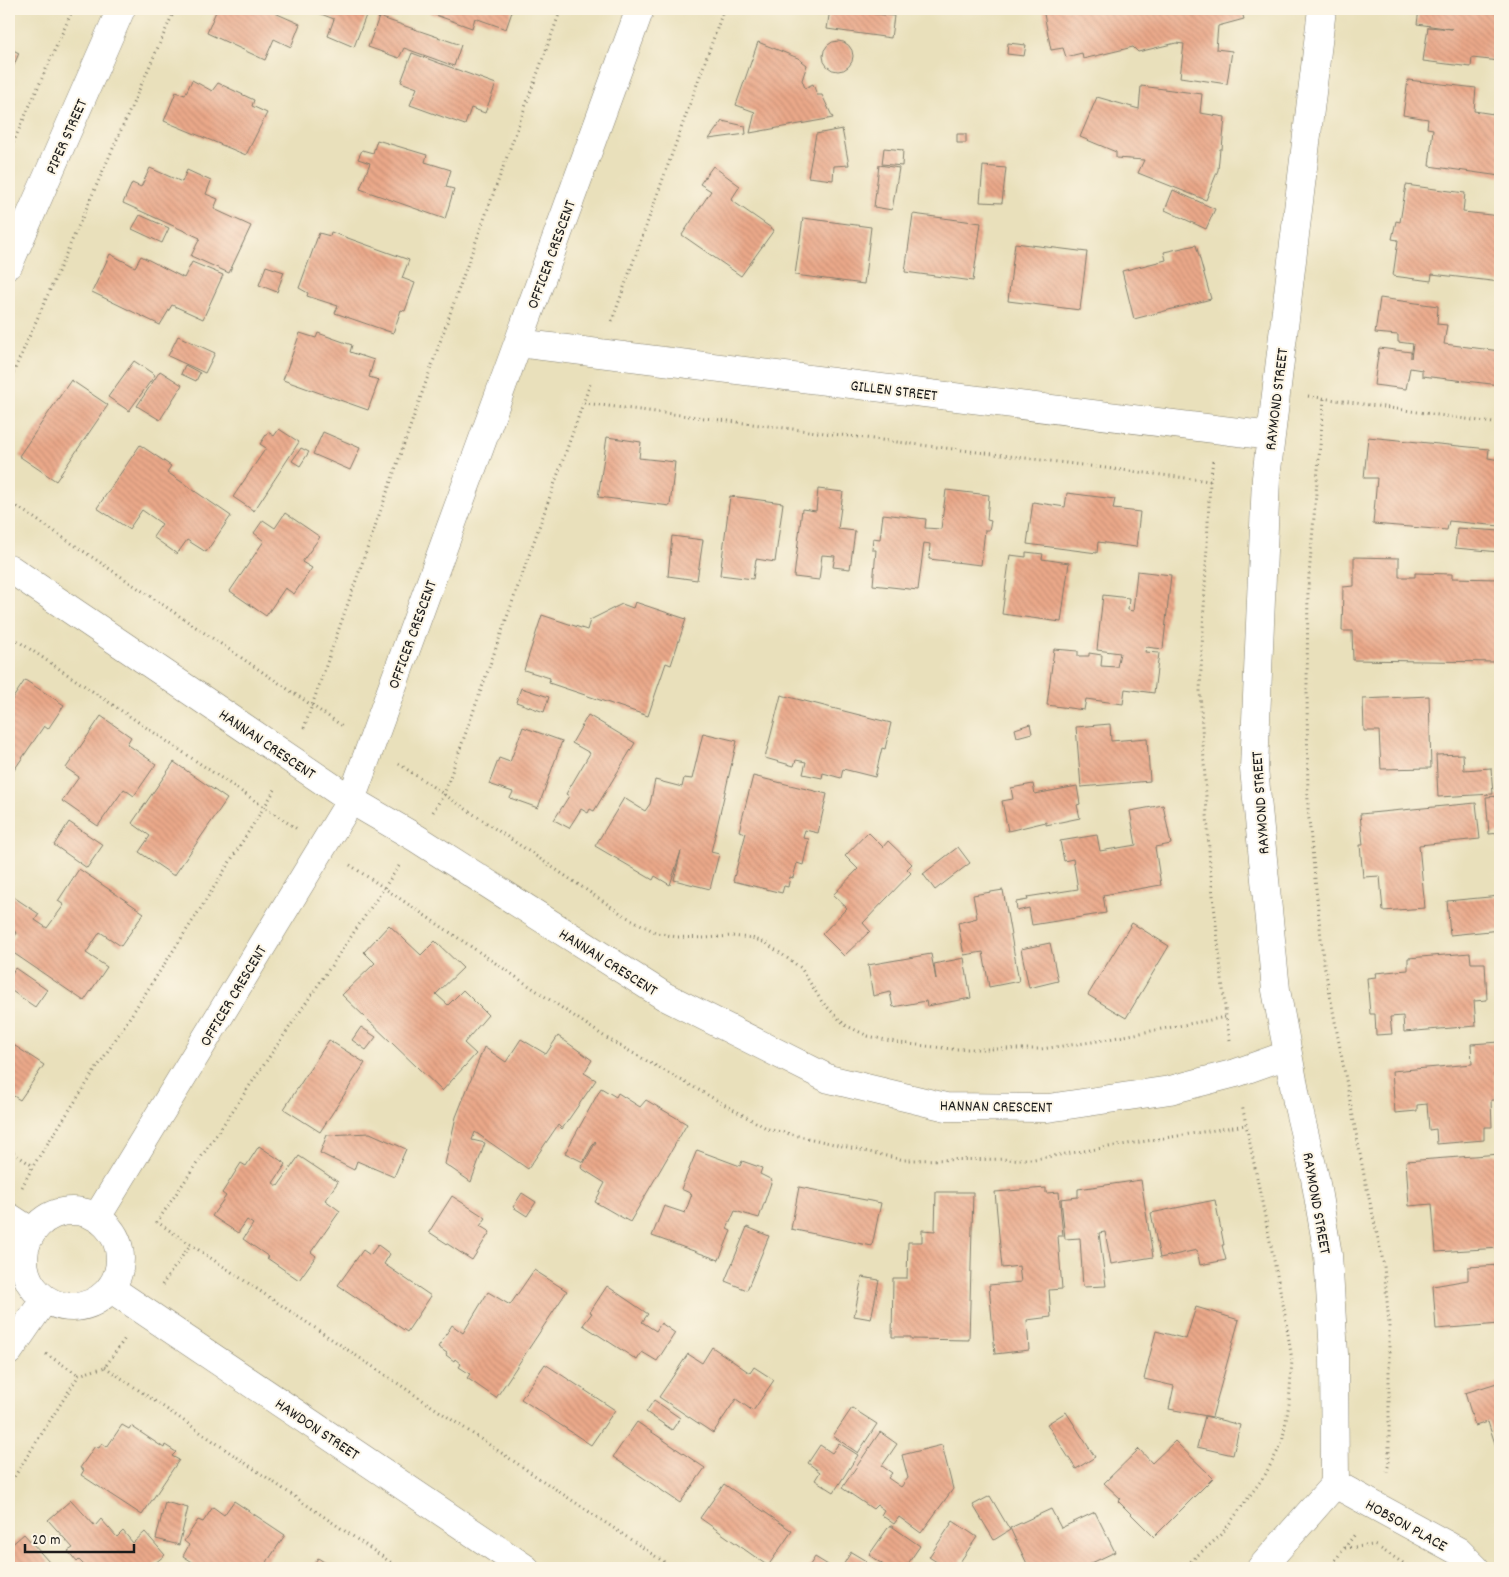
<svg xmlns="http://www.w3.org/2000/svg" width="1509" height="1577" font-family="Dekko,sans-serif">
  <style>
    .building { fill: url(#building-back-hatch) }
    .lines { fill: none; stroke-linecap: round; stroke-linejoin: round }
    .minor-casing { stroke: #827e6c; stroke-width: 29 }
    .path { stroke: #827e6c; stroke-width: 3; stroke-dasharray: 1 4; stroke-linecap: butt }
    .minor { stroke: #fff; stroke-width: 28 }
    .labels { text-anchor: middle; stroke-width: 4; stroke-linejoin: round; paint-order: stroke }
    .street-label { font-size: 16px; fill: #1c1c1c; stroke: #fcf5e5 }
  </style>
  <defs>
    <pattern id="building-back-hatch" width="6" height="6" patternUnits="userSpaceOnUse" patternTransform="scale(1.25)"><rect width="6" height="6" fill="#eaa889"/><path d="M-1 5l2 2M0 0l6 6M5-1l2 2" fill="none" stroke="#c89076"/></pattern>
  </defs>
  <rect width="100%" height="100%" fill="#fcf5e5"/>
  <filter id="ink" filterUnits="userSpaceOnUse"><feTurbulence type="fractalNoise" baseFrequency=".02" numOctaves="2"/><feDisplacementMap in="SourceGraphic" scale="10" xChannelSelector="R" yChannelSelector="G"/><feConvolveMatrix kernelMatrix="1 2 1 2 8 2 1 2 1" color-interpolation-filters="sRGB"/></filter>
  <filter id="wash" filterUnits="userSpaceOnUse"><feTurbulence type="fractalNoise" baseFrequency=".0096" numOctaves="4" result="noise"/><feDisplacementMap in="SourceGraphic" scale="20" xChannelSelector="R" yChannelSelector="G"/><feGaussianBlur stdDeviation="1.12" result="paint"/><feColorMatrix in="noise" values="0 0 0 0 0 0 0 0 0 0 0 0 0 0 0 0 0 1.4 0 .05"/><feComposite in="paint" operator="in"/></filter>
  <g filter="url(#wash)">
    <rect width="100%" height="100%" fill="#e9e0bb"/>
    <g id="blocks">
      <path class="building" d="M217,9H266L300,24L291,47L274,39L265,60L207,33Z
        M308,9H364L368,10L354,47L328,36L334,19Z
        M432,9H513L506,29L475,18L472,28L430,13Z
        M830,9L894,16L891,38L827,29Z
        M1043,9H1241L1244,19L1218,26L1216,49L1232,51L1227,84L1180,77L1184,44L1176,43L1138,52L1133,47L1083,59L1082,53L1066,57L1063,48L1051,50Z
        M1426,9H1500V61L1472,58L1471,67L1423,61L1428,27L1452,29L1417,24L1419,10H1426Z
        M379,17L461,45L454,66L404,48L399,58L368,47Z
        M823 56a15 15 0 1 1 30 0a15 15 0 1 1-30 0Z
        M758,42L798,58L807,65L802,80L805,88L813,84L817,95H822L833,118L750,133L755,112L736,105Z
        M1008,43L1026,45L1024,56L1007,54Z
        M9,48L19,53L9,77Z
        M412,53L496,84L485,113L471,108L465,125L410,105L417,88L401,82Z
        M192,80L212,91L218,83L254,100L252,106L267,113L246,155L164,121L176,92L185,95Z
        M1408,80L1476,88L1474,111L1500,115V176L1429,166L1433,129L1427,128L1428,119L1403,115Z
        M1141,86L1202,94L1200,113L1225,117L1222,149H1220L1218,170L1206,200L1138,173L1144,160L1116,158V152L1080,137L1097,97L1139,109Z
        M722,121L745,126L746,134L709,139Z
        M842,129L849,165L834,166L833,180L808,177L816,134Z
        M957,134H966V143H957Z
        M377,140L427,155L425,162L451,170L446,187L454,189L445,219L360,189L370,163L358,159L362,150L373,153Z
        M884,148L903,150L902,166L882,164Z
        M879,165L899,168L892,210L874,207Z
        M713,166L740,186L731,200L774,230L741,276L682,235L711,191L700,184Z
        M983,166L1006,168L1002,203L980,202Z
        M150,168L182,182L187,170L211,181L206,194L218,199L214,209L251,226L229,273L191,256L200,238L123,203L132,183L141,187Z
        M1406,185L1465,193L1463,212L1500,216V282L1432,274L1431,281L1393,276L1398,240L1392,239L1396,221L1400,222Z
        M1173,190L1215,209L1206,229L1165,210Z
        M913,214L981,223L973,281L905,272Z
        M140,215L169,228L162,243L132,229Z
        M803,218L871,227L864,284L795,275Z
        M331,232L409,260L402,278L415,283L405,311L401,310L393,333L335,313L338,306L307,296L308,293L299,288L319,233L330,236Z
        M1015,243L1087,252L1080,310L1008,301Z
        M1196,245L1211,299L1134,319L1122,271L1166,260L1164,252Z
        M110,254L135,267L141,256L184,278L192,262L223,275L203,319L172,305L160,325L92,292Z
        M266,266L284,272L277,292L259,285Z
        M1380,298L1438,306L1437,324L1447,325L1444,344L1500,351V385L1422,376V370L1410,368L1406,389L1374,385L1379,348L1411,352V358L1413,344L1398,342V335L1375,333Z
        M300,333L316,338L318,333L352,345L350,352L374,360L369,377L379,380L368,410L283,380Z
        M178,336L215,353L205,373L168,356Z
        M134,361L155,375L129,411L108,397Z
        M185,365L200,373L196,381L181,374Z
        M160,371L182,385L160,420L137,406Z
        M71,380L108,405L56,481L19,456Z
        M279,429L299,442L254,511L233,497L266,448L260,444L268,432L274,436Z
        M323,432L360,448L350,470L313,454Z
        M607,437L641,442L639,458L675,462L670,506L598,497Z
        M1368,437L1489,449L1488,458L1500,460V526L1449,521L1447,530L1373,524L1377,478H1364Z
        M140,445L171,466L167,472L231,516L206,552L187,540L177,554L153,537L162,524L142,510L129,529L97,508Z
        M301,448L309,452L300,466L292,461Z
        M818,489L843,492L838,529L855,531L850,569L833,567L835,556L822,555L819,580L794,577L802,509L816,511Z
        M946,490L989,495L987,520L991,521L989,530H985L981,565L929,559L930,544L924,543L918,590L873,585L876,550H872L873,538L880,539L883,514L926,519L925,528L941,529Z
        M1067,493L1115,499L1113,509L1140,512L1136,547L1098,542L1097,553L1027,544L1033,502L1065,507Z
        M730,496L783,503L775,562L756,559L753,579L720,575Z
        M285,513L320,537L302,562L312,568L294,594L285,588L266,616L230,591L264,541L254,533L263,520L275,528Z
        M1457,528L1500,531V552L1455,548Z
        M672,536L703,540L697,580L668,576Z
        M1026,552L1043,554L1042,559L1069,563L1061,622L1002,614L1010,555L1026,557Z
        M1354,557L1399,558V577H1415V573L1452,574V578L1498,579L1496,662L1353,660L1352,631H1342L1343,587L1354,586Z
        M1137,571L1171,575L1163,649L1146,647L1145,652L1159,653L1154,693L1125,689L1123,704L1086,699L1084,710L1047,705L1054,649L1078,651V656H1089V653L1102,655L1101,666L1117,667L1120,653L1097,650L1103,595L1129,598L1128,610L1133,611Z
        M635,602L686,619L671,665L666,663L648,716L549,683L550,678L524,670L542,615L587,630L590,620L622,604L633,608Z
        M25,680L64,705L48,729L44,726L10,776L9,775V704Z
        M521,688L549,697L544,712L516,702Z
        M781,695L891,723L885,749L882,748L875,777L843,769L841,778L823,773L822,778L803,774L806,762L796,760L794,766L765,758Z
        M1429,696L1431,768L1381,769L1379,731H1364L1363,699Z
        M588,715L635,743L594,811L590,809L588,813L581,809L569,828L554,820L569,796L566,794L590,753L572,743Z
        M101,716L131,737L127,744L156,764L134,796L124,789L98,826L62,801L79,777L66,768Z
        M1030,724L1032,733L1017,737L1015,729Z
        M1110,724L1111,741L1147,738L1150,781L1081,787L1076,727Z
        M523,727L562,741L538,808L510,798L513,792L489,784L499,758L510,762Z
        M703,733L737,741L711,852L719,854L710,889L674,880L681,851L670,885L655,876L653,880L595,846L624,798L645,811L650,804L655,780L682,787L684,778L692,779Z
        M1463,754L1464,770L1491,768L1493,794L1438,797L1436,755Z
        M174,762L227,799L174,876L139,852L150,836L132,823Z
        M753,776L827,794L818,833L805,830L803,838L809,839L803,865L797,863L793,878L790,877L788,887L784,886L782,893L733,881L746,833L739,831Z
        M1033,784L1035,794L1077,786L1080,804L1077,805L1080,818L1046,825V822L1008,831L1002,801L1013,799L1011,788Z
        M1500,796V833L1489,834L1486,797Z
        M1476,803L1480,839L1419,845L1425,908L1383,911L1380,876L1363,877L1360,845H1363L1360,814Z
        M1163,805L1171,844L1155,847L1161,885L1103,895L1106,913L1032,925L1029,908L1017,911L1016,902L1028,900L1027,897L1078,889L1073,859L1064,861L1060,841L1097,835L1100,851L1136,845L1130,811Z
        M69,822L103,845L87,868L54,845Z
        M868,832L883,847L888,841L912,864L907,869L911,873L863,923L870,931L844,956L822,934L847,908L833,895L858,869L845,856Z
        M958,847L970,863L935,890L923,874Z
        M79,869L144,913L121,946L100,932L86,953L107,967L84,1001L9,950V945L17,933L9,928V894L39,914L35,920L47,928L64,905L58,901Z
        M1003,890L1019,981L989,987L983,952L964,955L958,923L977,918L973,895Z
        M1500,896V930L1450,935L1447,901Z
        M1132,923L1169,946L1126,1018L1088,995Z
        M389,925L421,955L435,941L463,968L436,994L448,1005L463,990L488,1015L464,1043L476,1054L442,1091L342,995L375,963L364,952Z
        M1050,943L1058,981L1029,988L1021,949Z
        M1470,953L1471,963H1485L1487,1000L1474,1001L1476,1026L1404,1032L1403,1016L1390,1017L1392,1034L1376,1035L1375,1014H1370L1367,978L1376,977L1375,973L1408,970V958Z
        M931,954L936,979L934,964L964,958L971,998L927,1006L926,1001L893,1007L890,992L873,996L868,965Z
        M15,968L47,990L35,1007L9,989V978Z
        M361,1027L376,1037L366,1050L352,1040Z
        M558,1036L592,1060L584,1073L596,1080L562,1129L558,1125L528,1169L475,1132L472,1140L485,1143L471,1182L445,1164L456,1117L484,1047L506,1062L521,1039L546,1054Z
        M329,1040L365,1063L320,1132L284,1109Z
        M9,1042L44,1065L20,1100L9,1093Z
        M1500,1042V1074H1494L1496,1100H1491L1492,1127H1484V1140L1437,1144L1436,1129L1429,1130L1427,1104L1417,1105V1111L1395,1113L1392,1071L1472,1064L1471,1044Z
        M601,1088L616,1097L618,1093L640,1107L646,1100L687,1124L630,1222L595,1202L605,1183L581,1168L596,1142L595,1141L583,1162L565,1153Z
        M370,1133L406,1149L394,1177L357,1161L354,1170L320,1153L327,1135Z
        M259,1146L286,1164L273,1183L278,1186L299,1156L338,1182L325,1200L340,1211L311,1252L316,1256L299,1280L267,1258L269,1257L243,1239L253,1224L247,1220L238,1233L212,1216L226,1196L222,1193L241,1163L246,1166Z
        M697,1150L740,1166L742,1161L762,1168L760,1174L772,1180L759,1218L735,1211L727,1229L731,1231L719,1260L652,1236L664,1206L685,1213L692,1194L681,1189Z
        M1500,1154V1248L1436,1252L1432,1204L1409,1206L1406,1161Z
        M1141,1180L1153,1257L1111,1264L1105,1232L1099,1233L1106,1286L1083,1287L1080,1238L1065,1239L1061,1199L1078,1197V1189Z
        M799,1187L881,1203L872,1246L791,1229Z
        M1046,1188V1193L1059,1192L1063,1236H1058L1062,1289L1049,1290L1051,1317L1027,1320L1029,1350L995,1354L989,1285L1021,1282L1019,1266L1002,1268L995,1192Z
        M936,1192H973L969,1340L911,1339V1337H892L893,1278H907L908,1242H922V1230L935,1231Z
        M522,1193L536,1202L527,1216L513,1207Z
        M452,1196L486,1218L480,1226L490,1232L472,1260L429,1232Z
        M1215,1200L1224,1245H1222L1226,1260L1200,1265L1197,1250L1160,1258L1151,1213Z
        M747,1227L769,1236L747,1290L725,1281Z
        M378,1245L390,1254L384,1264L431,1296L407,1332L338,1285L363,1250L370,1255Z
        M1500,1265V1324L1436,1329L1433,1286L1468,1280V1267Z
        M534,1270L567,1291L496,1398L467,1378L470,1374L459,1367L461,1364L455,1359L454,1361L446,1355L447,1353L438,1347L452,1325L463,1333L488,1292L510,1305Z
        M862,1277L879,1280L871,1319L854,1316Z
        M607,1286L648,1314L642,1322L656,1331L661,1323L675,1333L657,1361L642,1352L637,1360L583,1325L592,1313L590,1312Z
        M1196,1307L1239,1320L1212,1417L1169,1409L1174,1386L1144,1379L1156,1331L1186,1339Z
        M712,1347L750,1373L754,1367L774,1380L753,1411L736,1399L713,1433L659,1397L688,1354L702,1363Z
        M545,1364L615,1410L591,1445L521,1399Z
        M1500,1382V1455L1499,1456L1488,1422L1475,1426L1465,1393Z
        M654,1400L680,1418L672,1430L646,1412Z
        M852,1408L877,1424L858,1453L833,1436Z
        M1066,1412L1095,1457L1076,1469L1047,1424Z
        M1205,1416L1240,1425L1233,1455L1197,1447Z
        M637,1422L705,1468L680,1503L613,1457Z
        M122,1425L129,1429L131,1426L164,1448L165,1445L176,1452L172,1456L179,1460L142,1515L81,1475L84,1470L80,1468L95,1446L99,1448L102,1443L107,1447Z
        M880,1432L897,1444L882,1466L892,1473L888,1478L901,1487L908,1478L902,1455L942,1445L953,1489L921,1533L899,1517L894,1524L881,1515L884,1510L877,1505L873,1509L842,1488Z
        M1175,1441L1213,1478L1154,1537L1118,1501L1121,1499L1104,1483L1139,1449L1152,1463Z
        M839,1443L858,1455L834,1492L815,1480L820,1472L808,1463L820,1445L832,1453Z
        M724,1484L792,1531L768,1566L700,1518Z
        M990,1496L1010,1530L994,1540L973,1505Z
        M71,1500L95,1526L101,1519L117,1537L123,1531L133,1543L145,1532L165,1555L154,1564L158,1568H87L79,1560L77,1562L68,1551L73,1548L48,1520Z
        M234,1501L285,1535L263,1568H190L194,1563L183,1556L189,1545L184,1541L198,1520L203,1522L213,1507L224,1515Z
        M165,1502L188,1508L179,1545L156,1539Z
        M1051,1509L1061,1528L1095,1512L1115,1552L1081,1568H1029L1010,1528Z
        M953,1521L977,1537L956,1568H946L929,1557Z
        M890,1525L920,1546L905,1568H888L869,1555Z
        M24,1534L49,1562L42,1568H9V1547Z
        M851,1552L866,1561L862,1568H838L842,1567Z
        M815,1557L833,1568H808Z
        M318,1558L333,1568H311Z"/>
    </g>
  </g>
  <g filter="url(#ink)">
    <use href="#blocks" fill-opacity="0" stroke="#827e6c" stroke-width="1"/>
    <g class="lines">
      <g class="minor-casing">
        <path id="minor" d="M9,264L121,9
          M518,343L1271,436
          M9,568L351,800L416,838L664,996L829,1079L946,1107L1048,1108L1170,1090L1236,1073L1287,1055
          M24 1259a48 48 0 1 1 96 0a48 48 0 1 1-96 0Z
          M9,1217L32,1232
          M97,1217L351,800L640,9
          M110,1288L525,1568
          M9,1351L45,1299
          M1335,1484L1458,1551L1475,1568
          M1261,1568L1335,1484L1334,1354L1328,1255L1315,1178L1297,1102L1276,990L1254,769L1266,478L1322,9"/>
      </g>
      <path class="path" d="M9,152L73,9
        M612,321L724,9
        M9,382L175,9
        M1308,396L1500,424
        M1324,399L1308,587L1307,685L1308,810L1323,958L1364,1175L1384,1266L1389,1324V1463L1386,1475
        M584,403L1210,481
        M1213,461L1210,481L1200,691L1210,867L1226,1017L1230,1040
        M9,501L344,727
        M9,635L297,829
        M304,728L464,274L561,9
        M399,764L625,916L657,933L677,937L706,938L731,936L752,938L766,943L801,968L822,1002L845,1025L868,1036L900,1043L952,1049H1041L1092,1042L1226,1017
        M433,812L444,794L590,384
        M350,865L608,1039L768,1129L904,1160L1034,1159L1246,1125
        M399,866L157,1222L673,1568
        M9,1150L33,1166
        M22,1187L33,1166L199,911L276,788
        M162,1285L190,1245
        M46,1354L79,1375
        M105,1367L399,1568
        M9,1485L79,1375L105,1367L126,1337
        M1345,1548L1373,1545L1376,1546
        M1381,1549L1411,1568
        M1183,1568L1221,1535L1265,1475L1282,1443L1289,1404L1292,1360L1284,1309L1242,1105
        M1329,1568L1356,1533"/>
      <use href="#minor" class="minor"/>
    </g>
  </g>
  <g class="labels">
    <g class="street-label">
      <text transform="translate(65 136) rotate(-66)" y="6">PIPER STREET</text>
      <text transform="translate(550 254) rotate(-70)" y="6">OFFICER CRESCENT</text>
      <text transform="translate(894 389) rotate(7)" y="6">GILLEN STREET</text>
      <text transform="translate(1275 399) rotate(-83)" y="6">RAYMOND STREET</text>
      <text transform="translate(411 634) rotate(-70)" y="6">OFFICER CRESCENT</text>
      <text transform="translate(268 743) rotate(34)" y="6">HANNAN CRESCENT</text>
      <text transform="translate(1259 803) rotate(-94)" y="6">RAYMOND STREET</text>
      <text transform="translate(609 961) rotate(32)" y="6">HANNAN CRESCENT</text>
      <text transform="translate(232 995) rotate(-59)" y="6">OFFICER CRESCENT</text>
      <text transform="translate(996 1105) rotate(1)" y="6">HANNAN CRESCENT</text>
      <text transform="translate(1318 1203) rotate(80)" y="6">RAYMOND STREET</text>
      <text transform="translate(318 1428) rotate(34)" y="6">HAWDON STREET</text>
      <text transform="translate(1407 1524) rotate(29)" y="6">HOBSON PLACE</text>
    </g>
  </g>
  <rect width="1509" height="1577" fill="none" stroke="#fcf5e5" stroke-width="30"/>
  <path d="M25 1544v8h109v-8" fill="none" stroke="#1c1c1c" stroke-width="2.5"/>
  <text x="32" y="1544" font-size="15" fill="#1c1c1c" stroke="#fcf5e5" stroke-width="4" paint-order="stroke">20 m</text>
</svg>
